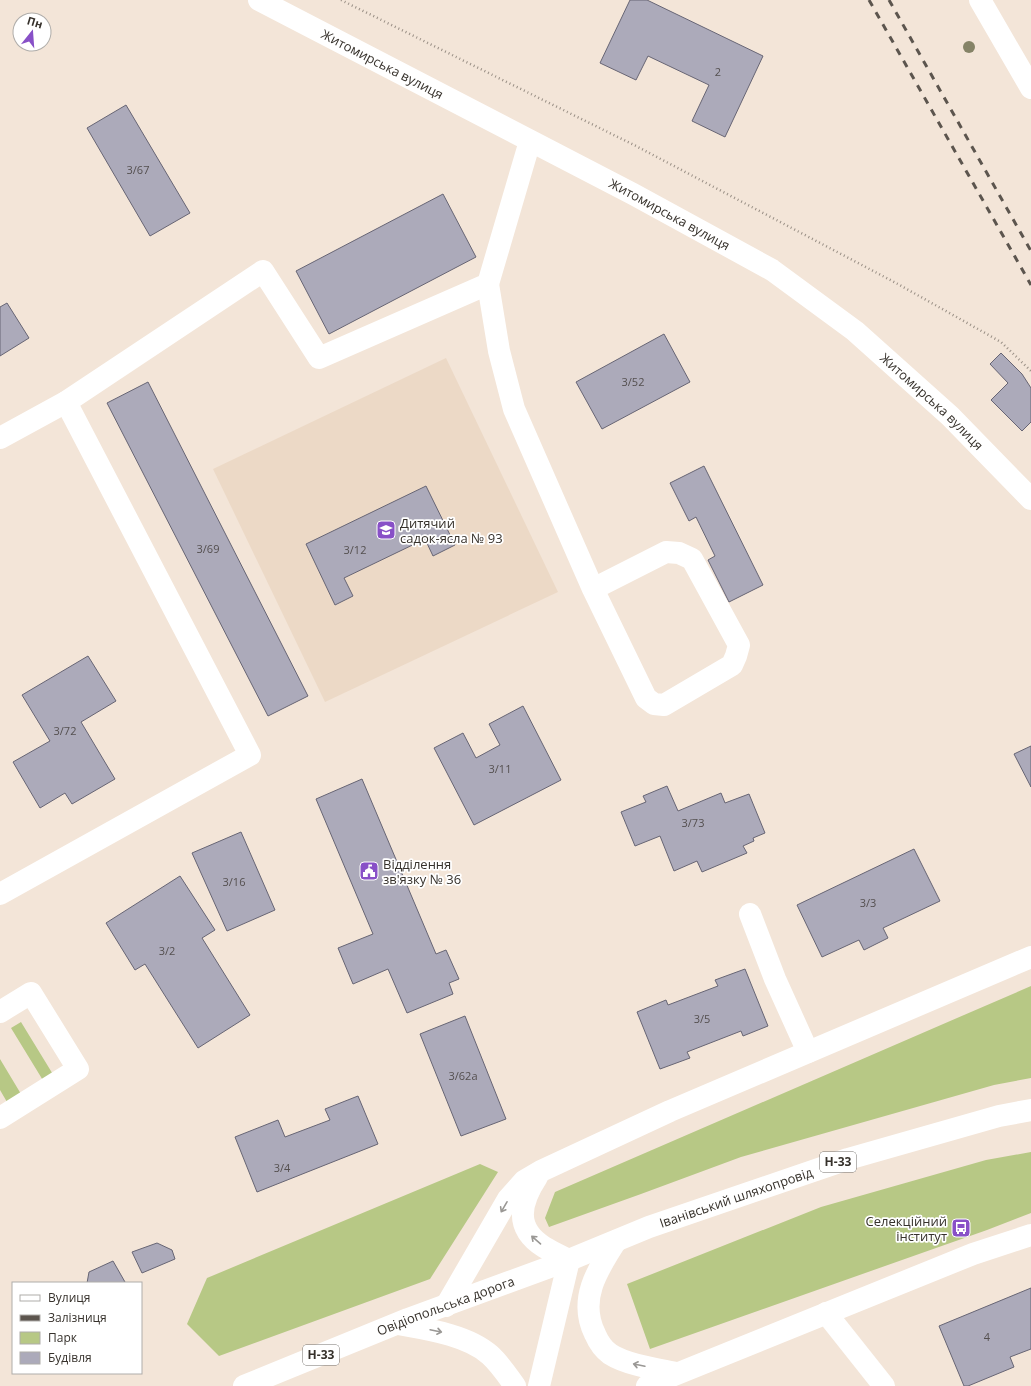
<svg xmlns="http://www.w3.org/2000/svg" width="1031" height="1386" font-family="'Open Sans',sans-serif">
  <style>
    .built { fill: #ecd9c6 }
    .green { fill: #b7c885 }
    .building { fill: #acaaba; stroke: #676574 }
    .lines { fill: none; stroke-linecap: round; stroke-linejoin: round }
    .path { stroke: #998f85; stroke-width: 2.5; stroke-dasharray: 1 3; stroke-linecap: butt }
    .minor { stroke: #fff; stroke-width: 22 }
    .major { stroke: #fff; stroke-width: 22 }
    .rail { stroke: #5c554e; stroke-width: 3; stroke-dasharray: 7 7; stroke-linecap: butt }
    .tree { fill: #858367 }
    .oneway { stroke: #9a9895 }
    .labels { text-anchor: middle; stroke-width: 3.5; stroke-linejoin: round; paint-order: stroke }
    .number-label { font-size: 11px; fill: #544f4f }
    .shield { fill: #fff; stroke: #726f6b; stroke-width: 1 }
    .shield-label { font-size: 12px; font-weight: bold; fill: #36312b }
    .street-label { font-size: 13px; fill: #36312b; stroke: #fff }
    .poi-label { font-size: 13px; fill: #36312b; stroke: #fff; text-anchor: start }
  </style>
  <rect width="100%" height="100%" fill="#f3e5d8"/>
  <path class="built" d="M446,358L558,592L325,702L213,469Z"/>
  <path class="green" d="M1031,986V1078L994,1085L741,1157L641,1194L549,1227L545,1218L555,1192Z
    M21,1022L54,1076L44,1082L11,1028Z
    M0,1059L21,1094L7,1102L0,1090Z
    M1031,1152V1213L987,1230L650,1349L627,1284L821,1207L986,1160Z
    M480,1164L498,1172L430,1279L219,1356L187,1324L207,1278Z"/>
  <path class="building" d="M630,0H647L763,56L725,137L692,121L709,85L648,56L636,80L600,63Z
    M126,105L190,213L150,236L87,128Z
    M443,194L476,257L329,334L296,271Z
    M7,303L29,338L0,356V307Z
    M664,334L690,382L602,429L576,382Z
    M1001,353L1022,374L1031,388V422L1022,431L991,400L1008,383L990,364Z
    M148,382L308,696L268,716L107,403Z
    M704,466L763,585L729,602L708,560L715,556L696,517L689,521L670,483Z
    M426,486L455,545L433,556L425,539L344,578L353,596L335,605L306,544Z
    M88,656L116,701L81,722L115,779L72,804L65,793L40,808L13,762L50,741L22,695Z
    M523,706L561,780L474,825L434,748L463,733L476,758L500,745L489,724Z
    M1031,746V787L1014,754Z
    M362,779L436,954L446,950L459,979L449,983L453,994L407,1013L388,969L353,984L338,948L373,934L316,799Z
    M667,786L678,811L721,793L725,803L749,794L765,833L753,838L754,841L743,846L747,853L702,872L697,861L674,871L660,836L635,846L621,812L646,802L643,796Z
    M241,832L275,910L227,931L192,853Z
    M914,849L940,901L883,928L888,938L864,950L859,940L822,957L797,905Z
    M180,876L215,930L202,938L250,1015L198,1048L145,964L135,970L106,923Z
    M745,969L768,1026L743,1036L741,1031L687,1052L690,1058L660,1069L637,1012L666,1000L668,1005L718,986L715,980Z
    M465,1016L506,1119L461,1136L420,1034Z
    M358,1096L378,1144L257,1192L235,1137L278,1120L285,1137L330,1120L325,1109Z
    M157,1243L172,1250L175,1259L142,1273L132,1252Z
    M113,1261L125,1282L121,1283H87L89,1272Z
    M1031,1288V1349L1010,1357L1014,1367L968,1386H964L939,1326Z"/>
  <g class="lines">
    <path class="path" d="M341,0L636,146L896,283L1001,342L1031,371"/>
    <g class="minor">
      <path id="s1" d="M259,0L633,194L772,270L855,331L950,416L1031,499"/>
      <path d="M980,0L1031,88"/>
      <path d="M488,284L499,351L514,409L593,589L646,698L654,704L664,705L732,665L736,656L739,645L692,559L679,553L666,552L593,589"/>
      <path d="M0,438L66,402L263,271L319,358L488,284L530,141"/>
      <path d="M0,894L250,755L66,402"/>
      <path d="M750,914L775,979L808,1052"/>
      <path d="M0,1012L31,993L78,1069L0,1118"/>
      <path d="M537,1177C520,1203 514,1228 544,1247C552,1252 561,1256 569,1260"/>
      <path d="M446,1306L508,1199L524,1181L541,1171L670,1111L1031,957"/>
      <path d="M647,1386L973,1254L1031,1235"/>
    </g>
    <g class="major">
      <path d="M616,1241C597,1270 578,1300 595,1334C598,1341 603,1349 610,1354C627,1365 657,1369 677,1373"/>
      <path d="M826,1313L884,1386"/>
      <path d="M398,1324C426,1329 468,1335 490,1355C500,1364 507,1375 515,1386"/>
      <path id="s2" d="M244,1386L408,1319L569,1260L649,1227L848,1159L999,1116L1031,1110"/>
      <path d="M539,1386L569,1260"/>
    </g>
    <path class="rail" d="M869,0L1031,285
      M889,0L1031,251"/>
  </g>
  <circle class="tree" cx="969" cy="47" r="6"/>
  <defs><path id="oneway-shaft" d="M-6 0H5M1.5-3L5.5 0L1.5 3" fill="none" stroke-width="1.6" stroke-linecap="round" stroke-linejoin="round"/></defs>
  <g class="oneway">
    <use href="#oneway-shaft" transform="translate(504 1207) rotate(120)"/>
    <use href="#oneway-shaft" transform="translate(536 1240) rotate(-139)"/>
    <use href="#oneway-shaft" transform="translate(436 1331) rotate(12)"/>
    <use href="#oneway-shaft" transform="translate(639 1365) rotate(-168)"/>
  </g>
  <defs>
    <g id="school-square" transform="scale(1)"><rect x="-9" y="-9" width="18" height="18" rx="4" fill="#8850c7" stroke="#fff"/><path d="M0-5L7-2L0 1L-7-2ZM-4 1L0 2.5L4 1V4Q0 6-4 4Z" fill="#fff"/></g>
    <g id="civic-square" transform="scale(1)"><rect x="-9" y="-9" width="18" height="18" rx="4" fill="#8850c7" stroke="#fff"/><path d="M-.6-6.5H3V-4.5H.6V-3L4-1V1h2V6H-6V1h2V-1L-.6-3ZM-1.2 2.5V6h2.4V2.5Z" fill="#fff"/></g>
    <g id="bus-square" transform="scale(1)"><rect x="-9" y="-9" width="18" height="18" rx="4" fill="#8850c7" stroke="#fff"/><path d="M-5-6H5V4H4V6H2V4H-2V6H-4V4H-5ZM-3.5-4V0h7V-4ZM-3.5 1.2v1.5H-2V1.2ZM2 1.2v1.5H3.5V1.2Z" fill="#fff"/></g>
  </defs>
  <g fill-rule="evenodd">
    <use href="#school-square" x="386" y="530"/>
    <use href="#civic-square" x="369" y="871"/>
    <use href="#bus-square" x="961" y="1228"/>
  </g>
  <g class="labels">
    <g class="number-label">
      <text x="718" y="76">2</text>
      <text x="138" y="174">3/67</text>
      <text x="633" y="386">3/52</text>
      <text x="208" y="553">3/69</text>
      <text x="355" y="554">3/12</text>
      <text x="65" y="735">3/72</text>
      <text x="500" y="773">3/11</text>
      <text x="693" y="827">3/73</text>
      <text x="234" y="886">3/16</text>
      <text x="868" y="907">3/3</text>
      <text x="167" y="955">3/2</text>
      <text x="702" y="1023">3/5</text>
      <text x="463" y="1080">3/62а</text>
      <text x="282" y="1172">3/4</text>
      <text x="987" y="1341">4</text>
    </g>
    <g class="shield">
      <rect x="820" y="1152" width="36" height="20" rx="3"/>
      <rect x="303" y="1345" width="36" height="20" rx="3"/>
    </g>
    <g class="shield-label">
      <text x="838" y="1166">Н-33</text>
      <text x="321" y="1359">Н-33</text>
    </g>
    <g class="street-label">
      <text dy="5" stroke="none"><textPath href="#s1" startOffset="139">Житомирська вулиця</textPath></text>
      <text dy="5" stroke="none"><textPath href="#s1" startOffset="463">Житомирська вулиця</textPath></text>
      <text dy="5" stroke="none"><textPath href="#s1" startOffset="787">Житомирська вулиця</textPath></text>
      <text dy="5" stroke="none"><textPath href="#s2" startOffset="527">Іванівський шляхопровід</textPath></text>
      <text dy="5" stroke="none"><textPath href="#s2" startOffset="217">Овідіопольська дорога</textPath></text>
    </g>
    <g class="poi-label">
      <text x="400" y="528">Дитячий<tspan x="400" dy="15">садок-ясла № 93</tspan></text>
      <text x="383" y="869">Відділення<tspan x="383" dy="15">зв'язку № 36</tspan></text>
      <text x="947" y="1226" text-anchor="end">Селекційний<tspan x="947" dy="15">інститут</tspan></text>
    </g>
  </g>
  <rect x="12" y="1282" width="130" height="92" fill="#ffffff" stroke="#afadaa"/>
  <rect x="20" y="1295" width="20" height="6" fill="#ffffff" stroke="#afadaa"/>
  <text x="48" y="1302" font-size="12" fill="#36312b">Вулиця</text>
  <rect x="20" y="1315" width="20" height="6" fill="#5c554e" stroke="#afadaa"/>
  <text x="48" y="1322" font-size="12" fill="#36312b">Залізниця</text>
  <rect x="20" y="1332" width="20" height="12" fill="#b7c885" stroke="#afadaa"/>
  <text x="48" y="1342" font-size="12" fill="#36312b">Парк</text>
  <rect x="20" y="1352" width="20" height="12" fill="#acaaba" stroke="#afadaa"/>
  <text x="48" y="1362" font-size="12" fill="#36312b">Будівля</text>
  <g transform="translate(32 32) rotate(17)"><circle r="19" fill="#ffffff" stroke="#afadaa"/>
  <path d="M0-3L7 15L0 10L-7 15Z" fill="#8850c7"/>
  <text y="-6" font-size="11" font-weight="bold" text-anchor="middle" fill="#36312b">Пн</text>
  </g>
</svg>
